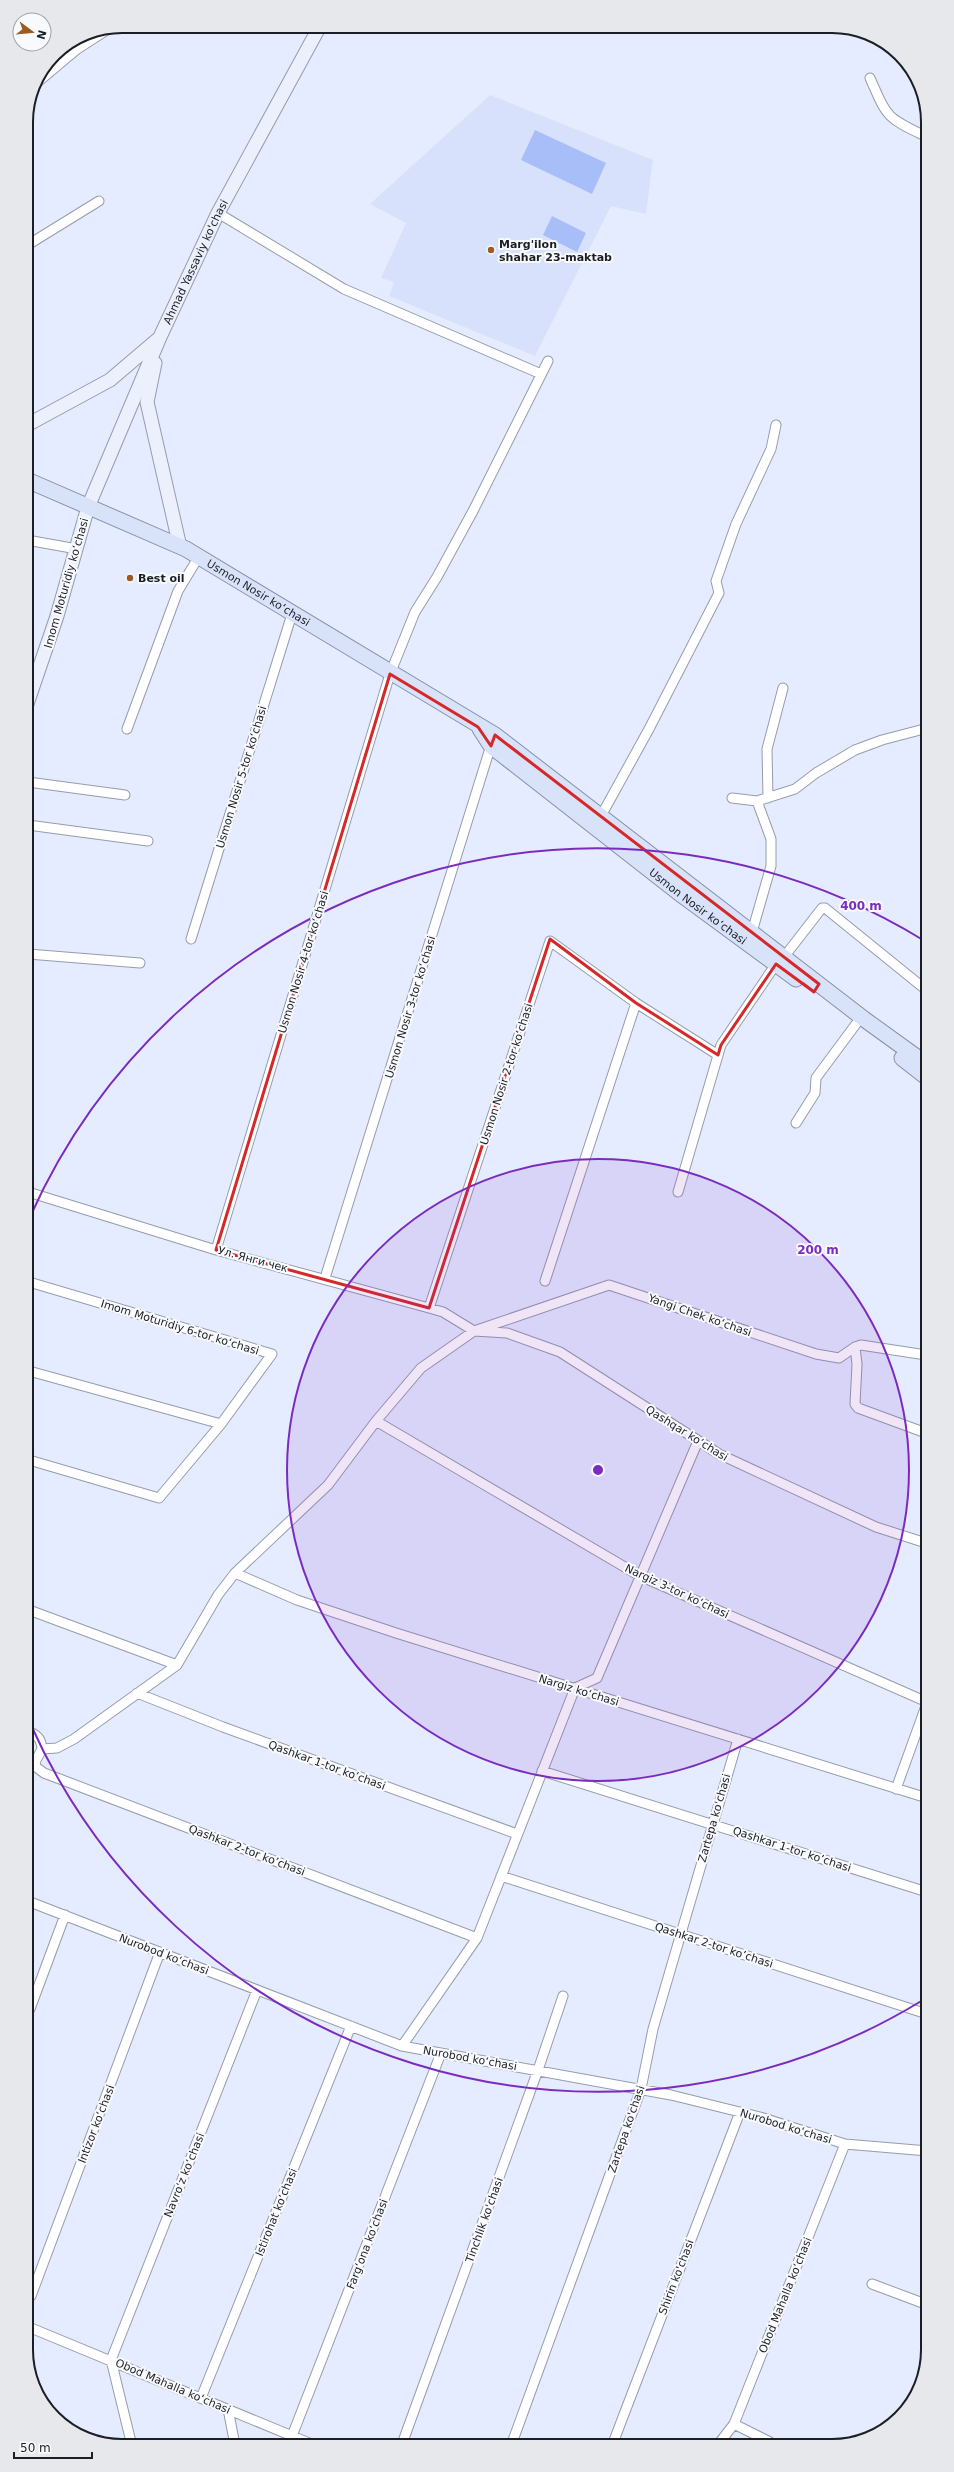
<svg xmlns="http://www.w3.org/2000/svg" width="954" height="2472" font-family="'DejaVu Sans',sans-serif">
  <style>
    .built { fill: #d7e1fb }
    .green { fill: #a8bef8 }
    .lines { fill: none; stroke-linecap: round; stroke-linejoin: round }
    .street-casing { stroke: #959cad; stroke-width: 11 }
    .secondary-casing { stroke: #959cad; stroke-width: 15 }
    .primary-casing { stroke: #8590ac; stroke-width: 17 }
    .street { stroke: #fff; stroke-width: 9 }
    .secondary { stroke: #ecf0fc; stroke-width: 13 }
    .primary { stroke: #d8e2f9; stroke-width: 15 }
    .marked { fill: none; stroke: #d62828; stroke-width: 3; stroke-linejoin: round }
    .ring { fill: none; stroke: #7b2cbf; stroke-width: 2 }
    .poi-dot { fill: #9b5c24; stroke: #f8fafd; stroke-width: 1.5 }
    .labels { text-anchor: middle; stroke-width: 4; stroke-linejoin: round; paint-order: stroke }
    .poi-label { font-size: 11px; font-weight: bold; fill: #1b1e24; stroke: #f8fafd; text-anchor: start }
    .street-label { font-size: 11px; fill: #1b1e24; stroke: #f8fafd }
    .rim { fill: none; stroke: #1b1e24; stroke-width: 2 }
    .centre { fill: #7b2cbf; stroke: #f8fafd; stroke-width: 2 }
    .ring-label { font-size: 12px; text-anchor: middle; font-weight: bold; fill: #7b2cbf; stroke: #f8fafd; stroke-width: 4; stroke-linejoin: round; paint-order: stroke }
  </style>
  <rect width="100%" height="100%" fill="#e5ecff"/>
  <path class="built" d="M490,95L653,160L646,214L611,206L535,356L389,296L394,282L381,278L406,223L370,204Z"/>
  <path class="green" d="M535,130L606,163L592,194L521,160Z
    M552,216L586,233L577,252L543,235Z"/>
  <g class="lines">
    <g class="street-casing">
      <path id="street" d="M870,78C887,116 885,117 923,135
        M33,86L76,50L110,28
        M218,213L344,289L541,374
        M26,246L99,201
        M27,540L77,549
        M27,667L39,670
        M127,729L178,591L198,558
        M28,782L125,795
        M732,798L757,801
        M768,798L767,749L783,688
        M601,816L649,729L719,593L716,581L736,524L771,449L776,425
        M28,825L148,841
        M752,932L771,866V839L757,801L795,789L816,773L855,750L882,740L924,729
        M191,939L292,614
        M28,954L140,963
        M784,957L822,908H825L925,989
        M796,1123L815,1093L816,1078L856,1024
        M28,1192L216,1250L429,1308L443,1312L474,1331L507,1333L560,1352L719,1454L876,1527L926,1543
        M678,1192L721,1045L776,964
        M216,1250L390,674L415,612L437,577L473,511L548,361
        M325,1278L492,742
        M545,1281L636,1003
        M29,1282L272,1354L221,1424L159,1498L29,1460
        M429,1308L550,941L636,1003L718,1055
        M855,1347L857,1364L855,1404L858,1408L926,1433
        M29,1371L221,1424
        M376,1421L640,1576L927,1702
        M235,1573L297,1600L396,1633L927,1798
        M29,1610L177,1665
        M137,1693L223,1727L517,1834
        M30,1732C39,1736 41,1740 42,1749
        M42,1749L57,1748L74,1739L177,1665L218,1595L235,1573L328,1485L376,1421L421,1368L474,1331L609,1285L816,1354L839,1358L855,1347L861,1345L926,1355
        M42,1749L35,1762L36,1767L44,1773L477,1938
        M542,1771L927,1892
        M896,1789L927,1703
        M501,1876L927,2014
        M30,1902L402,2046L671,2095L760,2117L845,2144L928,2151
        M30,2009L65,1915
        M402,2046L477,1938L575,1688L597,1678L698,1441
        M872,2284L928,2305
        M31,2296L160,1952
        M31,2328L314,2445
        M201,2398L351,2026
        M228,2409L235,2445
        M734,2424L770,2442
        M292,2436L441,2053
        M720,2442L734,2424L845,2144
        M512,2443L641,2089L653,2029L738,1739
        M613,2443L740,2112
        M402,2444L538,2070L563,1996
        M132,2446L111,2360L257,1990"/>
    </g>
    <g class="secondary-casing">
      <g id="secondary">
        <path d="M155,363L147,402L180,547"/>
        <path d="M27,425L110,380L157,340"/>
        <path id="s1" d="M27,704L57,616L88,507L160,337L218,213L320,26"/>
      </g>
    </g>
    <g class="primary-casing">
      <g id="primary">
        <path id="s2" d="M27,480L186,549L495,735L864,1019L925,1063"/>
        <path id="s3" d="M480,729L491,746L683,896L796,979"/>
        <path d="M902,1058L925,1076"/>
      </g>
    </g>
    <use href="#street" class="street"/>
    <use href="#secondary" class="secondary"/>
    <use href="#primary" class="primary"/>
  </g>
  <path class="marked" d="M390,674L478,727L491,746L495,735L819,984L814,992L776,964L721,1045L718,1055L636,1003L550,939L429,1308L216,1250Z"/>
  <circle cx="598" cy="1470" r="311" fill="#7b2cbf" fill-opacity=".12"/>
  <g class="ring">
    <circle cx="598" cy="1470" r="311"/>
    <path d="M923 2000A622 622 0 0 1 30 1723M30 1217A622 622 0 0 1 923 940"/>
  </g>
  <g class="poi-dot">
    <circle cx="491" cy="250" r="4"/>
    <circle cx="130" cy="578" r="4"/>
  </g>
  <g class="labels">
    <g class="poi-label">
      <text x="499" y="248">Marg'ilon<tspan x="499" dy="13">shahar 23-maktab</tspan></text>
      <text x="138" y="582">Best oil</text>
    </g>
    <g class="street-label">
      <text dy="4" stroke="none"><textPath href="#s1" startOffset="474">Ahmad Yassaviy ko'chasi</textPath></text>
      <text transform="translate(66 583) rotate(-74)" y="4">Imom Moturidiy koʻchasi</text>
      <text dy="4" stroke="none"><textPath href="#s2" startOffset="258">Usmon Nosir ko‘chasi</textPath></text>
      <text transform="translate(241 777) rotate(-73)" y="4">Usmon Nosir 5-tor koʻchasi</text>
      <text dy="4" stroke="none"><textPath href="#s3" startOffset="282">Usmon Nosir ko‘chasi</textPath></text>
      <text transform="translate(303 962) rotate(-73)" y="4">Usmon Nosir 4-tor koʻchasi</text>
      <text transform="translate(410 1007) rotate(-73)" y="4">Usmon Nosir 3-tor koʻchasi</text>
      <text transform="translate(506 1074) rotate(-72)" y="4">Usmon Nosir 2-tor koʻchasi</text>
      <text transform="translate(253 1259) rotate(15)" y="4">Ул. Янги чек</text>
      <text transform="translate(700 1315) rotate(19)" y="4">Yangi Chek koʻchasi</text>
      <text transform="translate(180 1327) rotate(17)" y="4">Imom Moturidiy 6-tor koʻchasi</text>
      <text transform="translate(687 1433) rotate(32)" y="4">Qashqar koʻchasi</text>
      <text transform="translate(677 1591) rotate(25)" y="4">Nargiz 3-tor koʻchasi</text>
      <text transform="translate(579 1690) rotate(17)" y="4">Nargiz koʻchasi</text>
      <text transform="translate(327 1765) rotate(20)" y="4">Qashkar 1-tor koʼchasi</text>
      <text transform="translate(714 1818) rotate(-74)" y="4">Zartepa ko'chasi</text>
      <text transform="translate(792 1849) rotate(18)" y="4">Qashkar 1-tor koʼchasi</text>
      <text transform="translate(247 1850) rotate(21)" y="4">Qashkar 2-tor koʼchasi</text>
      <text transform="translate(714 1945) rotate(18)" y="4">Qashkar 2-tor koʼchasi</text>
      <text transform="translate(164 1954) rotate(21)" y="4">Nurobod koʻchasi</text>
      <text transform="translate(470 2058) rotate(10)" y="4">Nurobod koʻchasi</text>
      <text transform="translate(96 2124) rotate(-69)" y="4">Intizor koʻchasi</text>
      <text transform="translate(786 2126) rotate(17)" y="4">Nurobod koʻchasi</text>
      <text transform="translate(626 2129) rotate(-71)" y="4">Zartepa ko'chasi</text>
      <text transform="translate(184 2175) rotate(-68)" y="4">Navro‘z ko‘chasi</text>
      <text transform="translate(276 2212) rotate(-68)" y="4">Istirohat ko‘chasi</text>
      <text transform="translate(484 2220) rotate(-70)" y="4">Tinchlik ko'chasi</text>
      <text transform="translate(367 2244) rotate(-69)" y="4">Farg‘ona ko‘chasi</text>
      <text transform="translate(676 2277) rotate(-69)" y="4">Shirin ko'chasi</text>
      <text transform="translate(785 2295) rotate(-68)" y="4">Obod Mahalla ko‘chasi</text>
      <text transform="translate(173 2386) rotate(23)" y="4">Obod Mahalla ko‘chasi</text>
    </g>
  </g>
  <path d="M0 0H954V2472H0ZM122 33H832A89 89 0 0 1 921 122V2350A89 89 0 0 1 832 2439H122A89 89 0 0 1 33 2350V122A89 89 0 0 1 122 33Z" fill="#e6e8ec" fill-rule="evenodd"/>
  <path class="rim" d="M122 33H832A89 89 0 0 1 921 122V2350A89 89 0 0 1 832 2439H122A89 89 0 0 1 33 2350V122A89 89 0 0 1 122 33Z"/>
  <circle cx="598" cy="1470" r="6" class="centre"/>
  <g class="ring-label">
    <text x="861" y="910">400 m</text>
    <text x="818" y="1254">200 m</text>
  </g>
  <g transform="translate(32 32) rotate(106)"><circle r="19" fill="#f8fafd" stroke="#a0a2a6"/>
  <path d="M0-3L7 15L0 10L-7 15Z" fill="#9b5c24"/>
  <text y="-6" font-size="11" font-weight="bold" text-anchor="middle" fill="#1b1e24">N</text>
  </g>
  <path d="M14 2452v6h78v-6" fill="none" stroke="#1b1e24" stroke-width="2"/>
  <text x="20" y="2452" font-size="12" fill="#1b1e24" stroke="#f8fafd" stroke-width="3" paint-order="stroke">50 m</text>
</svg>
